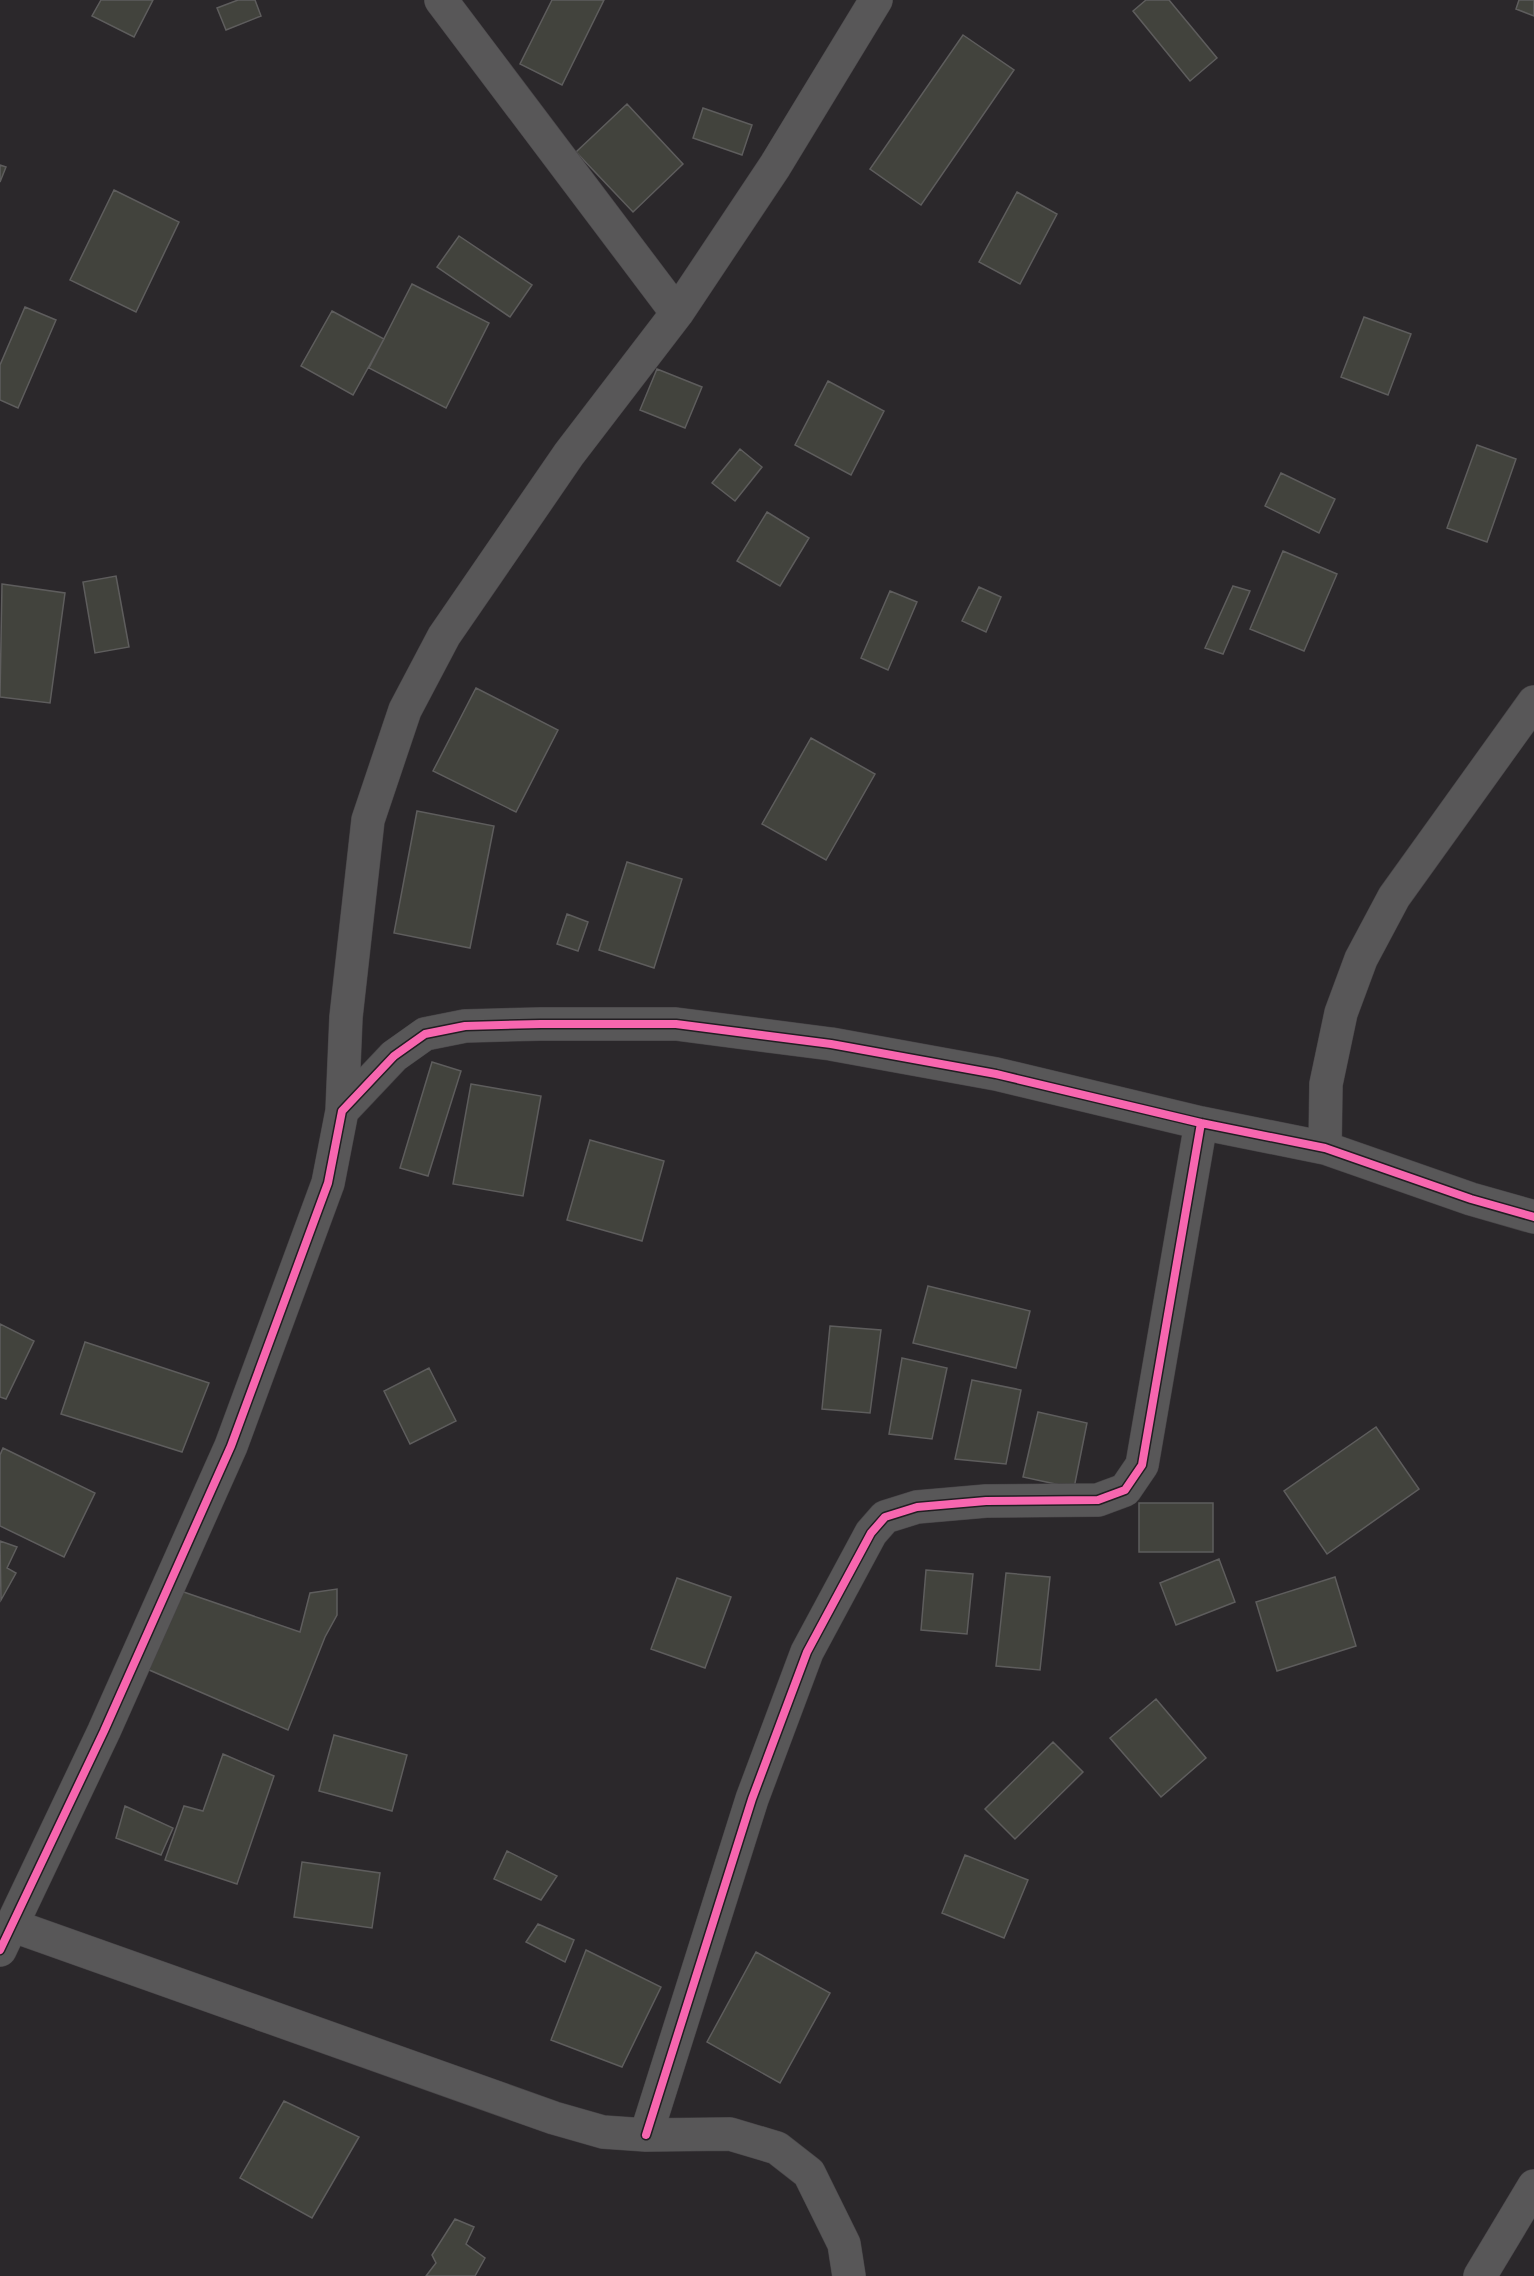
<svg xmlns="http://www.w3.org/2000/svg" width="1534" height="2276" font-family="Cabin,sans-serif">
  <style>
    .building { fill: #42433d; stroke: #5e5d5d; stroke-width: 1.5 }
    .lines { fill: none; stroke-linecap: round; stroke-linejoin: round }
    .street-casing { stroke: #474447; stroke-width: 34 }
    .street { stroke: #585758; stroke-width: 33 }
    .cycleway-casing { stroke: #221e22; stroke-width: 11 }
    .cycleway { stroke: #f766af; stroke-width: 8 }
  </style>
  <rect width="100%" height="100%" fill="#2b282b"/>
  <path class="building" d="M101,0H153L134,37L92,16Z
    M238,0H255L261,16L226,30L217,8Z
    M552,0H604L562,85L520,64Z
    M1146,0H1169L1217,58L1190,81L1133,11Z
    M1519,0H1534V16L1516,9Z
    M963,35L1014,70L921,205L870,169Z
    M627,104L683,164L633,212L576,152Z
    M703,108L752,125L742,155L693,138Z
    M0,165L6,167L0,182Z
    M114,190L179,222L136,312L70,280Z
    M1017,192L1057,214L1020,284L979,262Z
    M459,236L532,285L510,317L437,267Z
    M412,284L489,323L446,408L369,368Z
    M25,307L56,320L18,408L0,400V365Z
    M332,311L384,339L353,395L301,366Z
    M1364,317L1411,334L1388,395L1341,377Z
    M657,369L702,387L685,428L640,410Z
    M828,381L884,411L851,475L795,445Z
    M1477,445L1516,459L1487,542L1447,528Z
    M740,449L762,467L735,501L712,483Z
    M1281,473L1335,499L1319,533L1265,506Z
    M767,512L809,538L780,586L737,561Z
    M1283,551L1337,574L1304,651L1250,629Z
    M116,576L129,647L95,653L83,582Z
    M2,584L65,593L50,703L0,697Z
    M1233,586L1250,591L1223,654L1205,648Z
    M979,587L1001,597L986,632L962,621Z
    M890,591L917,602L888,670L861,658Z
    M476,688L558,730L516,812L433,771Z
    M811,738L875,774L826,860L762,824Z
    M417,811L494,826L470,948L394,933Z
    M627,862L682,879L654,968L599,950Z
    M567,914L588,922L578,951L557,944Z
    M432,1062L461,1071L428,1176L400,1168Z
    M471,1084L541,1096L523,1196L453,1184Z
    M590,1140L664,1161L642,1241L567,1220Z
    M928,1286L1030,1311L1016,1368L913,1343Z
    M0,1324L34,1341L6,1399L0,1397Z
    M830,1326L881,1330L870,1413L822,1409Z
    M85,1342L209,1383L182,1452L61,1414Z
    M902,1358L947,1368L932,1439L889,1434Z
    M429,1368L456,1421L410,1444L384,1391Z
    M972,1380L1021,1390L1006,1464L955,1459Z
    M1038,1412L1087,1423L1074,1488L1023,1477Z
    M1376,1427L1419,1489L1327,1554L1284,1491Z
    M3,1448L95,1493L64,1557L0,1526V1455Z
    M1139,1503H1213V1552H1139Z
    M0,1541L17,1547L7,1568L16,1573L1,1600Z
    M1219,1559L1235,1602L1176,1625L1160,1583Z
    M926,1570L973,1574L967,1634L921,1630Z
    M1006,1573L1050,1577L1040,1670L996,1666Z
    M1335,1577L1356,1646L1277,1671L1256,1602Z
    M677,1578L731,1597L705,1668L651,1649Z
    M175,1589L300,1632L310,1593L337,1589V1615L325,1637L288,1730L140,1666Z
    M1156,1699L1206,1758L1161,1797L1110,1738Z
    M334,1735L407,1755L392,1811L319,1791Z
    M1053,1742L1083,1772L1015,1839L985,1809Z
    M223,1754L274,1776L237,1884L165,1860L184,1806L203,1811Z
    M125,1806L173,1828L161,1855L116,1838Z
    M507,1851L557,1876L541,1900L494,1879Z
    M965,1855L1028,1880L1004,1938L942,1913Z
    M302,1862L380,1873L372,1928L294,1917Z
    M538,1924L574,1940L565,1962L526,1942Z
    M586,1950L661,1987L622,2067L551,2040Z
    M756,1952L830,1993L780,2083L707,2042Z
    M284,2101L359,2137L312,2218L240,2178Z
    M455,2219L474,2227L466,2244L485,2258L475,2276H426L436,2263L432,2255Z"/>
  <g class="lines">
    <g class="street-casing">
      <path id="street" d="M441,0L677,313
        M342,1111L346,1017L368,820L405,710L444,636L569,454L677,313L775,166L876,0
        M1325,1148L1326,1084L1341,1013L1361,959L1394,897L1534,702
        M11,1925L554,2118L603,2132L646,2135L730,2134L777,2148L809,2173L844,2244L849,2276
        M0,1950L104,1731L231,1446L328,1183L342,1111L394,1056L425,1034L465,1026L541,1024H676L831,1044L996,1074L1201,1123L1325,1148L1471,1199L1534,1217
        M646,2135L752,1799L807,1652L871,1533L885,1517L917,1507L986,1501L1098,1500L1125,1490L1142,1465L1201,1123
        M1480,2276L1534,2186"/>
    </g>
    <use href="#street" class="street"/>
    <g class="cycleway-casing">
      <path id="cycleway" d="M0,1950L104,1731L231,1446L328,1183L342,1111L394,1056L425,1034L465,1026L541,1024H676L831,1044L996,1074L1201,1123L1325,1148L1471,1199L1534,1217
        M646,2135L752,1799L807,1652L871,1533L885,1517L917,1507L986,1501L1098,1500L1125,1490L1142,1465L1201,1123"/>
    </g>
    <use href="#cycleway" class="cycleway"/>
  </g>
</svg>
